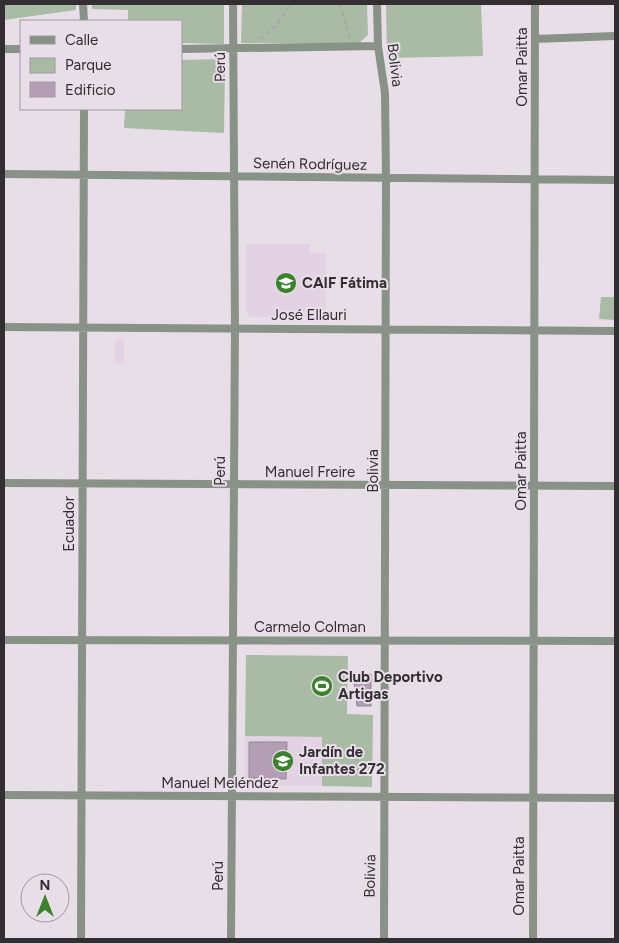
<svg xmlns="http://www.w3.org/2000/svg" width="619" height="943" font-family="Figtree,sans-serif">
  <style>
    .built { fill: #e2d2e3 }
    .green { fill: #a9bba5 }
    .building { fill: #b49eb5; stroke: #918892 }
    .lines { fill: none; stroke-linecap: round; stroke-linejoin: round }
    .path { stroke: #aba3ab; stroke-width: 2; stroke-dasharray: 4 4; stroke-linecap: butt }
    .minor { stroke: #899287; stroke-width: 8 }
    .labels { text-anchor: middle; stroke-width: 4; stroke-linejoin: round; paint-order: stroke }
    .street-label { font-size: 15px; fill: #322e32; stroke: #e8dee8 }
    .poi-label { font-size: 15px; font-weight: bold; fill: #322e32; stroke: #e8dee8; text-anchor: start }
  </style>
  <rect width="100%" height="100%" fill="#e8dee8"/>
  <path class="built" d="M246,244H310V253H326V318L250,317L246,312Z
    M115,340H124V363H115Z
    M245,736L322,737V786L244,785Z"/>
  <path class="green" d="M4,4H76V10L4,20Z
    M92,4H224V44L181,43V21H128V10L92,9Z
    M242,4H367L368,35L358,44L241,43Z
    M386,4H481L483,56L387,58Z
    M225,59L224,133L124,128L125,109H181V60Z
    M601,297H615V320L599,319Z
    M246,655L348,656L347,714L373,715L372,787L322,786V737L245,736Z"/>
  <path class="building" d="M356,674H371V706H357L354,682H356Z
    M249,742H287L286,779L249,778Z"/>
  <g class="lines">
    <path class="path" d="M340,4L350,39
      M260,39L277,24L291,4"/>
    <path class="minor" d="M83,4L84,21
      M377,4L378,46L385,93L386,179L384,939
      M535,39L615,36
      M4,49H21
      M181,49L378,46
      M4,174L615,180
      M4,327L615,331
      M4,483L615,486
      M4,640L615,641
      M4,795L615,798
      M81,939L84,109
      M231,939L235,329L233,4
      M533,939L535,4"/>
  </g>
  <defs>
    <g id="school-disc" transform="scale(1.125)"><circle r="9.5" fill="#3b832a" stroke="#e8dee8"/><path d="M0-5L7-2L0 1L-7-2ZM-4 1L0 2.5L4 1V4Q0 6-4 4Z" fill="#fff"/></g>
    <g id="stadium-disc" transform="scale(1.125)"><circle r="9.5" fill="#3b832a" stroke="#e8dee8"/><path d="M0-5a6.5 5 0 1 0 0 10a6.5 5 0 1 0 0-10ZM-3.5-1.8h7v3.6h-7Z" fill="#fff"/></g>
  </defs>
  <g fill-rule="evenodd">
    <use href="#school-disc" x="286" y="283"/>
    <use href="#stadium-disc" x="322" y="686"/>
    <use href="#school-disc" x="283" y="761"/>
  </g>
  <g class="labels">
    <g class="street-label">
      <text transform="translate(395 65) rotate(83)" y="5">Bolivia</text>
      <text transform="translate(220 67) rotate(-91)" y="5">Perú</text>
      <text transform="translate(522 67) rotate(-90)" y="5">Omar Paitta</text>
      <text transform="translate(310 164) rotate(1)" y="5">Senén Rodríguez</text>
      <text x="309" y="320">José Ellauri</text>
      <text transform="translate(220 471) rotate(-90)" y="5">Perú</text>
      <text transform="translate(373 471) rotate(-90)" y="5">Bolivia</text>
      <text transform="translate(521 471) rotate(-90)" y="5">Omar Paitta</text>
      <text x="310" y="477">Manuel Freire</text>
      <text transform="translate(69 524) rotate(-90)" y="5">Ecuador</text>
      <text x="310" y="632">Carmelo Colman</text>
      <text x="220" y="788">Manuel Meléndez</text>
      <text transform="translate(218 876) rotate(-90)" y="5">Perú</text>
      <text transform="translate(370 876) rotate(-89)" y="5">Bolivia</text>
      <text transform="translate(519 876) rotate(-90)" y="5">Omar Paitta</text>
    </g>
    <g class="poi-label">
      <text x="302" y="288">CAIF Fátima</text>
      <text x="338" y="682">Club Deportivo<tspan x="338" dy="17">Artigas</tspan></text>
      <text x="299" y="757">Jardín de<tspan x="299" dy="17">Infantes 272</tspan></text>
    </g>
  </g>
  <rect width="619" height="943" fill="none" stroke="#322e32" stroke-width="10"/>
  <rect x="20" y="20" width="162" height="90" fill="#e8dee8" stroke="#9f989f"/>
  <rect x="30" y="36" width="25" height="8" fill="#899287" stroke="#9f989f"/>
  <text x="65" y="45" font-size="15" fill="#322e32">Calle</text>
  <rect x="30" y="58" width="25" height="15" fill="#a9bba5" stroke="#9f989f"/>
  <text x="65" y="70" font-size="15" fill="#322e32">Parque</text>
  <rect x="30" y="82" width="25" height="15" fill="#b49eb5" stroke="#9f989f"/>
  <text x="65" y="95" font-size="15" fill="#322e32">Edificio</text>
  <g transform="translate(45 898)"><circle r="24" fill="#e8dee8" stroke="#9f989f"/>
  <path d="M0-4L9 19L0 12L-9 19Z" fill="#3b832a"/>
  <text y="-8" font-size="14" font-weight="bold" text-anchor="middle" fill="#322e32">N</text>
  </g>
</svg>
